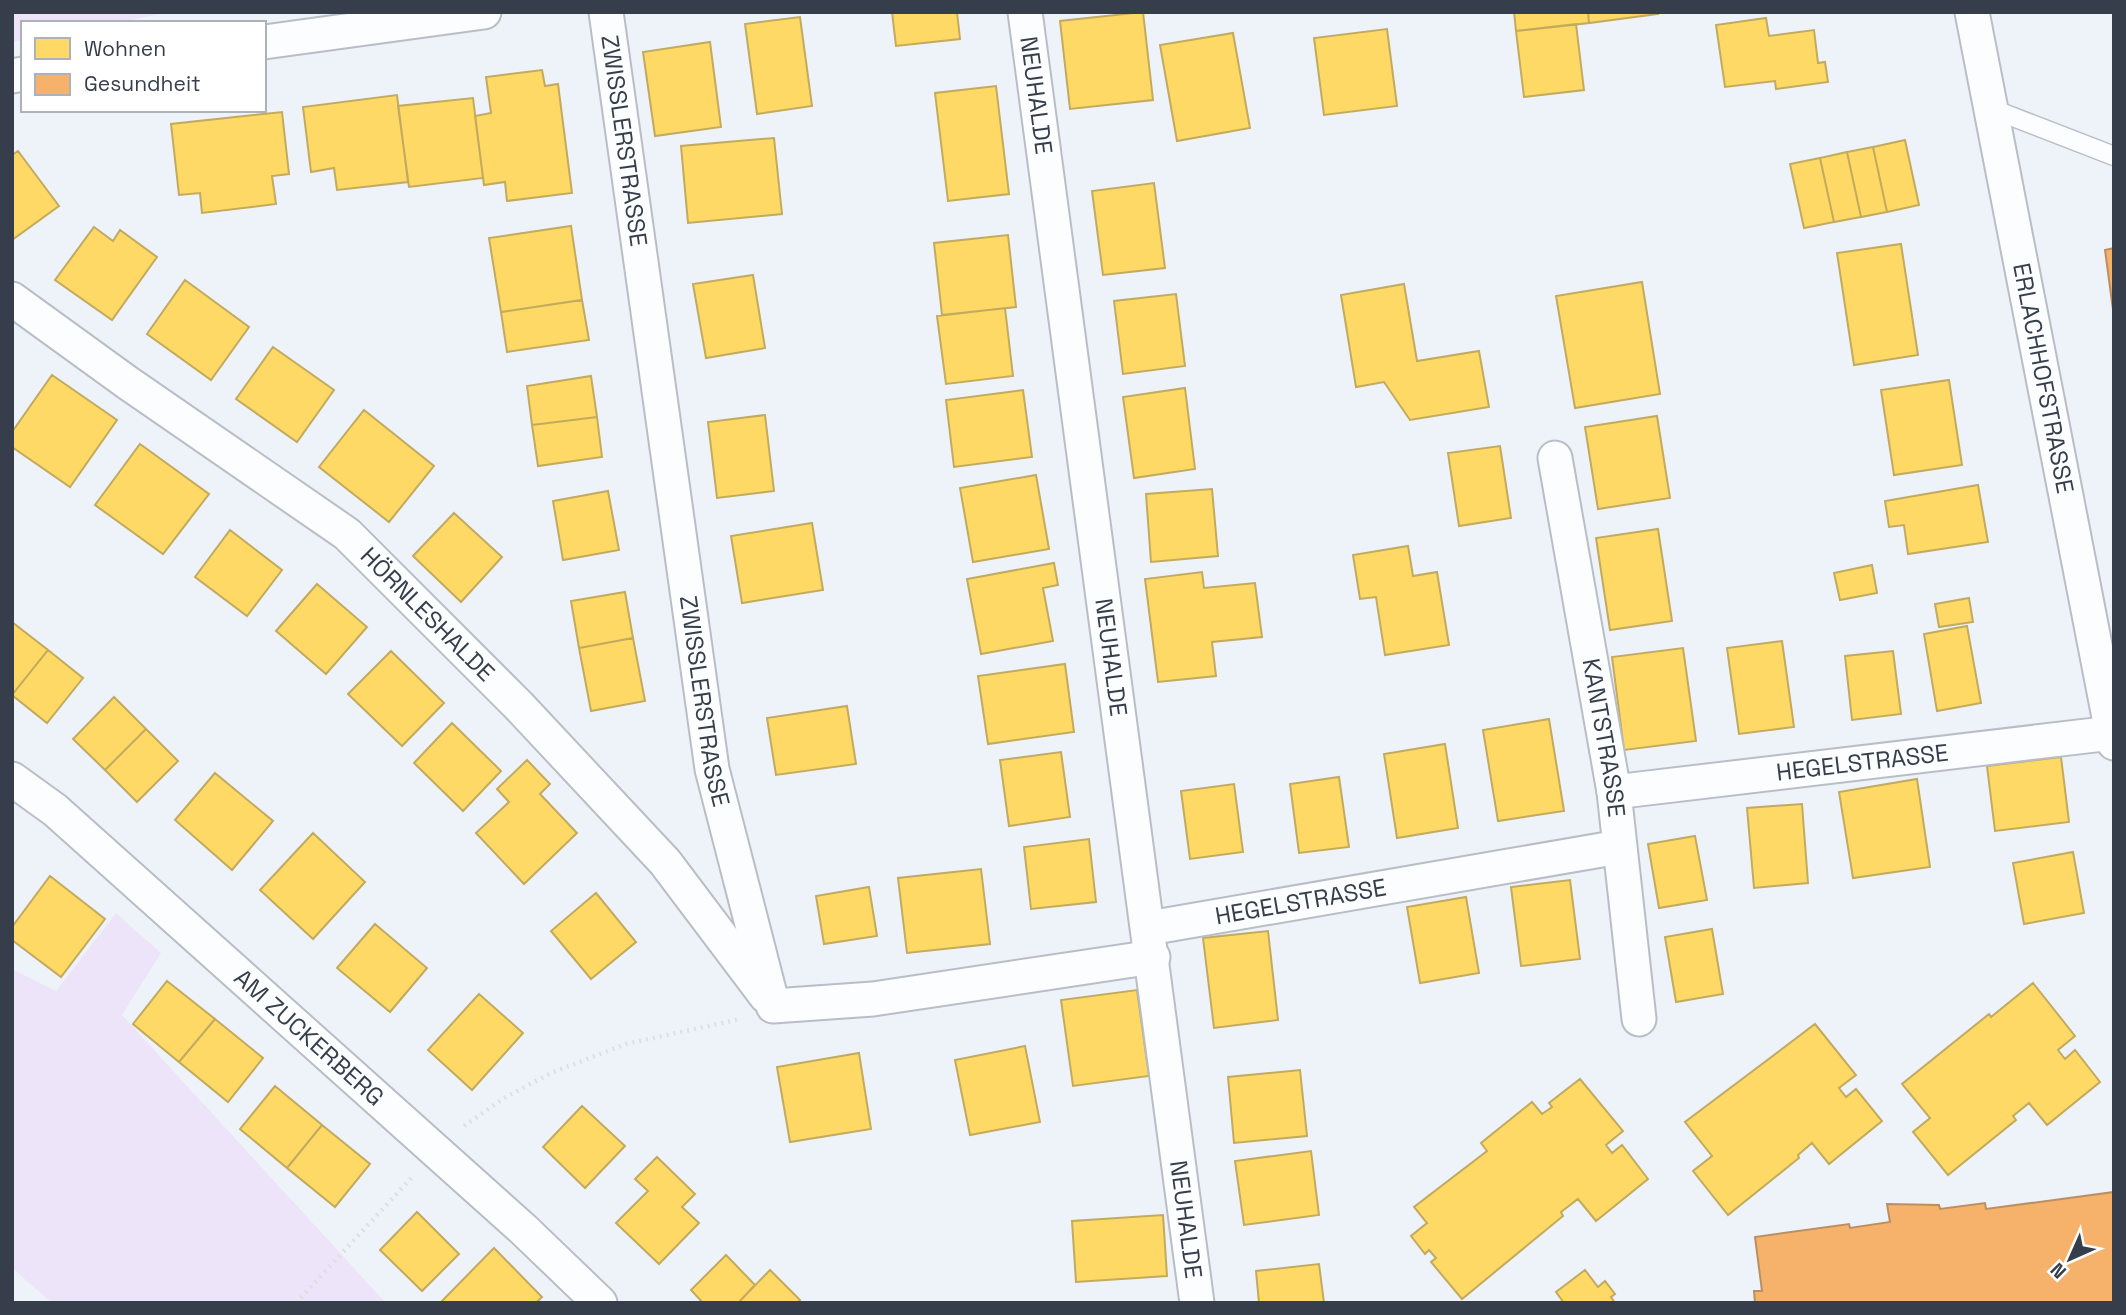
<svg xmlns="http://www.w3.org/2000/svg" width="2126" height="1315" font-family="'Space Grotesk',sans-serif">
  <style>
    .green { fill: #ede4fa }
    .homes { fill: #ffd966; stroke: #c2aa5e; stroke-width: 2 }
    .health { fill: #f6b26b; stroke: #bc8f61; stroke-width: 2 }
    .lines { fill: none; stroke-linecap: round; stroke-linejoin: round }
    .service-casing { stroke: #b9bec6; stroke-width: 21 }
    .minor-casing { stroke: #b9bec6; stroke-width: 37 }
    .path { stroke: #dddfe0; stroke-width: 4.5; stroke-dasharray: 2 5; stroke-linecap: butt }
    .service { stroke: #fcfdfe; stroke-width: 18 }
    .minor { stroke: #fcfdfe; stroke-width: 33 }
    .labels { text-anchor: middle; stroke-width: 7; stroke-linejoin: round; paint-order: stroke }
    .street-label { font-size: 24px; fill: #353e4a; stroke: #fff }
  </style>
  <rect width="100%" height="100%" fill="#eef3f9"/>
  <path class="green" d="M12,12H168L118,23H23V40L12,42Z
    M116,913L161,953L122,1015L386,1303H52L12,1268V969L56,991Z"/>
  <path class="homes" d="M892,12H957L960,39L896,46Z
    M1143,12L1153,100L1070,109L1060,21Z
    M1514,12H1588L1589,23L1516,31Z
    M1588,12H1657L1658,14L1589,23Z
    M800,17L812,106L757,114L745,24Z
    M1766,18L1769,36L1814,30L1818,63L1825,62L1828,82L1776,89L1775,81L1725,87L1716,25Z
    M1576,24L1584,90L1524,97L1516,31Z
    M1387,29L1397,106L1324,115L1314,38Z
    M1233,33L1250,128L1177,141L1160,45Z
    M710,42L721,127L655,136L643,52Z
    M542,70L545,86L558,84L572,193L507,201L505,182L484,185L475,116L491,113L486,77Z
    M996,86L1009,194L948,201L935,93Z
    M397,95L408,182L337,190L334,168L311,172L303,107Z
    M473,98L483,178L409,187L398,106Z
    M282,112L289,174L272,176L276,204L202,213L200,193L179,195L171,124Z
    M774,138L782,214L688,223L681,146Z
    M1905,140L1919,205L1887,212L1873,147Z
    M1873,147L1887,212L1861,217L1847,152Z
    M18,151L59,206L12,240V155Z
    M1847,152L1861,217L1834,222L1820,158Z
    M1820,158L1834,222L1804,228L1790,164Z
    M1154,183L1165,268L1103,275L1092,191Z
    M571,226L582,300L501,312L489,238Z
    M94,227L113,241L120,230L157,257L112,320L55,280Z
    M1008,235L1016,307L942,315L934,243Z
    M1901,244L1918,355L1854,365L1837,253Z
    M753,275L765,348L706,358L693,284Z
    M185,280L249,327L211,380L147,334Z
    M1642,282L1660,394L1575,408L1556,296Z
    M1404,284L1417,361L1479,351L1489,407L1410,420L1384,382L1356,387L1341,295Z
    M1176,294L1185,366L1123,374L1114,301Z
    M582,300L589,340L507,352L501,312Z
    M1005,308L1013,376L946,384L937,316Z
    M273,347L334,390L297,442L236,399Z
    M52,375L117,420L70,487L12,447V432Z
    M591,376L597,417L532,425L527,386Z
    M1949,380L1962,465L1894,475L1881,390Z
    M1185,388L1195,469L1134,478L1123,397Z
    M1023,390L1032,457L954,467L946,400Z
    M364,410L434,466L389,522L319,467Z
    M765,415L774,491L717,498L708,422Z
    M1657,416L1670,498L1598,509L1585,427Z
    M597,417L602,457L538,466L532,425Z
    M140,444L209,494L163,554L95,505Z
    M1500,446L1511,518L1459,526L1448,453Z
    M1036,475L1049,549L973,562L960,488Z
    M1978,485L1988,542L1908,554L1904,525L1889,527L1885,501Z
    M1212,489L1218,556L1151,562L1146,494Z
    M608,491L619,550L563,560L553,501Z
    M454,513L502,557L461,602L413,556Z
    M812,523L823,590L742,603L731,536Z
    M1658,529L1672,621L1610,630L1596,538Z
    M230,530L282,570L247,616L195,577Z
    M1408,546L1413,576L1437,572L1449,645L1385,655L1376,597L1360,599L1353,555Z
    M1054,563L1058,585L1043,588L1053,641L981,654L967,579Z
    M1872,565L1877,593L1840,600L1834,573Z
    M1202,572L1204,588L1255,583L1262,637L1212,642L1216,676L1158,682L1145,579Z
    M317,584L367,627L326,674L276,631Z
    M625,592L633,638L579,648L571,601Z
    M1969,598L1973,622L1939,627L1935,604Z
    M12,622L48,650L12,695Z
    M1967,626L1981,703L1937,711L1924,634Z
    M633,638L645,701L591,711L579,648Z
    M1782,641L1794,727L1739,734L1727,648Z
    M1683,648L1696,741L1624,750L1612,657Z
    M48,650L83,678L47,723L12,695Z
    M391,651L444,703L402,746L348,694Z
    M1893,651L1901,714L1852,720L1845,656Z
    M1065,664L1074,732L988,744L978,676Z
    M114,697L146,729L105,770L73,739Z
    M847,706L856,764L776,775L767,718Z
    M1549,719L1564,811L1498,821L1483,730Z
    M452,723L501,771L463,811L414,763Z
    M146,729L178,761L137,802L105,770Z
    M1445,744L1458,828L1397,838L1384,754Z
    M1061,752L1070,817L1009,826L1000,760Z
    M2061,757L2069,822L1995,831L1987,766Z
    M527,760L550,784L540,794L577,833L524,884L476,833L509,802L497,789Z
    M215,773L273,821L232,870L175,820Z
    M1339,777L1349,847L1299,853L1290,784Z
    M1917,779L1930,867L1853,878L1839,792Z
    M1234,784L1243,852L1190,859L1181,791Z
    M1802,804L1808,883L1754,888L1747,808Z
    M313,833L365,882L313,939L260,890Z
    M1695,836L1707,900L1659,908L1648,844Z
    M1089,839L1096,902L1031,909L1024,847Z
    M2073,852L2084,913L2024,924L2013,863Z
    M981,869L990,944L907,953L898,878Z
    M50,876L105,919L61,977L12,940V927Z
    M1570,880L1580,959L1521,966L1511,887Z
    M869,887L877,936L824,944L816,896Z
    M596,893L636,942L591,979L551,931Z
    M1466,897L1479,973L1420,983L1407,907Z
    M375,924L427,968L390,1012L337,968Z
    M1712,929L1723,994L1676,1002L1665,937Z
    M1268,931L1278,1020L1214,1028L1203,938Z
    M167,981L215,1019L179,1062L133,1024Z
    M2033,983L2075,1036L2058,1050L2065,1059L2075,1050L2100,1082L2047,1125L2029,1103L2013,1116L2016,1120L1948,1175L1913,1132L1930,1118L1902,1084L1989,1014L1991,1017Z
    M1137,990L1149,1076L1073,1086L1061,1000Z
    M479,994L523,1033L472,1090L428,1050Z
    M215,1019L263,1058L228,1102L179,1062Z
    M1815,1024L1856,1075L1839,1088L1846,1097L1856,1089L1882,1121L1829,1164L1812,1143L1798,1155L1799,1158L1728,1215L1693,1171L1712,1156L1685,1122Z
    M1025,1046L1040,1122L970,1135L955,1060Z
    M859,1053L871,1129L790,1142L777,1067Z
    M1300,1070L1307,1136L1234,1143L1228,1077Z
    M1580,1079L1623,1131L1606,1145L1612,1153L1622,1145L1648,1179L1596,1221L1578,1199L1561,1212L1563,1216L1462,1299L1431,1262L1436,1258L1429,1250L1425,1254L1411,1236L1427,1223L1414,1207L1487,1151L1481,1143L1532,1102L1542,1114L1552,1107L1549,1103Z
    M275,1086L322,1125L287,1168L240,1129Z
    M582,1106L625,1146L585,1188L543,1147Z
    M322,1125L370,1164L335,1207L287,1168Z
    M1311,1151L1319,1215L1244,1225L1235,1161Z
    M657,1157L695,1194L682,1207L699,1223L659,1264L616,1223L648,1191L635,1179Z
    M417,1212L459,1254L422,1291L380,1250Z
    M1163,1215L1167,1276L1076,1282L1072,1221Z
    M494,1248L542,1297L536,1303H440Z
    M726,1255L755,1285L738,1303H703L691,1290Z
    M1319,1264L1324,1303H1259L1256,1271Z
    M770,1270L800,1300L797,1303H738Z
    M1585,1270L1598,1287L1605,1281L1615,1294L1611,1297L1615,1303H1564L1556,1292Z"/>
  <path class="health" d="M2114,248V317L2105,250Z
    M2114,1192V1303H1755L1754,1291H1762L1755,1237L1849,1224L1850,1228L1890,1222L1887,1204L1939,1205L1940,1209L1985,1203L1986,1209Z"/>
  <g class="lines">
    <g class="service-casing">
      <path id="service" d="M1990,108L2114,156"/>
    </g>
    <g class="minor-casing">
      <g id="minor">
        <path id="s1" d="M606,12L712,769L773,1006L873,999L1153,957"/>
        <path id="s2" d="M1025,12L1197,1303"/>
        <path id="s3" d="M1972,12L2114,743"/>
        <path d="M264,42L484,12"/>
        <path d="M12,76L23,74"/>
        <path id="s4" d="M12,299L128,383L347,534L519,706L665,862L766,996"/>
        <path id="s5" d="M1555,458L1614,792L1639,1019"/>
        <path id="s6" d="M12,779L55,810L523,1229L600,1303"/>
        <path id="s7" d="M1614,792L2112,733"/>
        <path id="s8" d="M1149,928L1619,847"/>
      </g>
    </g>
    <path class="path" d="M464,1126L504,1098L551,1073L626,1044L740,1019
      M296,1303L413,1176"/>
    <use href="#service" class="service"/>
    <use href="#minor" class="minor"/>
  </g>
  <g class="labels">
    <g class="street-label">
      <text dy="8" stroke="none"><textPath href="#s2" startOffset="84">NEUHALDE</textPath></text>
      <text dy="8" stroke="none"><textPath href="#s1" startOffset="130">ZWISSLERSTRASSE</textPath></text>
      <text dy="8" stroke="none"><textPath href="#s3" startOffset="373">ERLACHHOFSTRASSE</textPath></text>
      <text dy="8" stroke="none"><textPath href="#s4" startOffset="523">HÖRNLESHALDE</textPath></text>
      <text dy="8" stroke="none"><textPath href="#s2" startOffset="651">NEUHALDE</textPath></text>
      <text dy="8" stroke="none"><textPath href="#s1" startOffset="696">ZWISSLERSTRASSE</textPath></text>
      <text dy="8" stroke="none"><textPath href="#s5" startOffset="284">KANTSTRASSE</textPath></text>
      <text dy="8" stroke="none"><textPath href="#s7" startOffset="250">HEGELSTRASSE</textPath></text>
      <text dy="8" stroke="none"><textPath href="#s8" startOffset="154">HEGELSTRASSE</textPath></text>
      <text dy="8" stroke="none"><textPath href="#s6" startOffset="394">AM ZUCKERBERG</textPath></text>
      <text dy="8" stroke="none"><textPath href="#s2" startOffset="1218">NEUHALDE</textPath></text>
    </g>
  </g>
  <rect width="2126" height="1315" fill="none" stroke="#353e4a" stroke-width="28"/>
  <rect x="21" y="21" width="245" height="91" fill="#ffffff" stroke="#aeb2b7" stroke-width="2"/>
  <rect x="35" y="38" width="35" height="21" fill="#ffd966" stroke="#aeb2b7" stroke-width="2"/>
  <text x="84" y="56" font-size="21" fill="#353e4a">Wohnen</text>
  <rect x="35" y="74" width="35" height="21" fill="#f6b26b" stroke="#aeb2b7" stroke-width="2"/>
  <text x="84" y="91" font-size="21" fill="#353e4a">Gesundheit</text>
  <g transform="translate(2070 1259) rotate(225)" stroke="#ffffff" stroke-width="5" paint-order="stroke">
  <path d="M0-5L12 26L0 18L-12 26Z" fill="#353e4a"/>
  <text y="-10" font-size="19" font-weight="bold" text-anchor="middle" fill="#353e4a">N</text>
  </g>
</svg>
